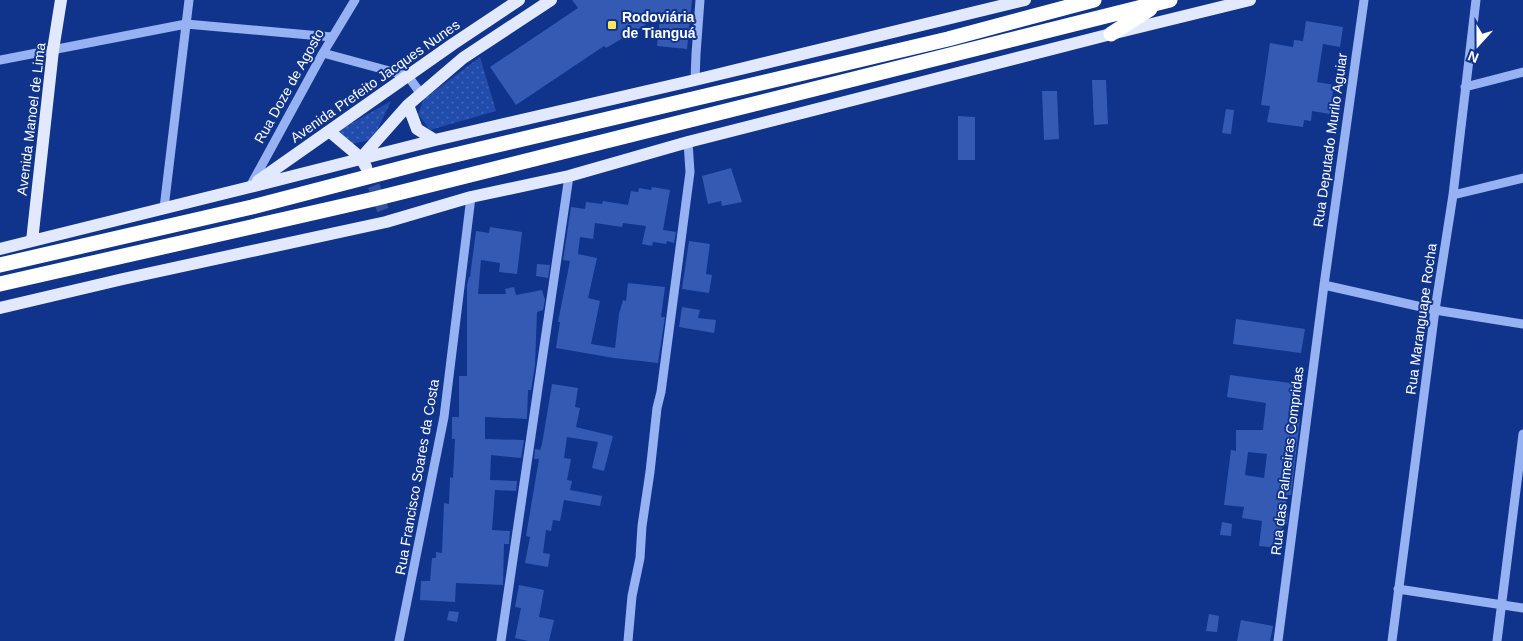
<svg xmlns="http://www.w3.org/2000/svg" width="1523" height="641" font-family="Arial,sans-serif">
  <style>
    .grass { fill: url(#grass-dots) }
    .building { fill: #345ab4; fill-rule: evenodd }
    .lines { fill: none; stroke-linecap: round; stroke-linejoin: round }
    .major-tunnel { stroke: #34529d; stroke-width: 12; stroke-dasharray: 12 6; stroke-linecap: butt }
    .minor { stroke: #96b2f2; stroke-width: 9 }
    .major { stroke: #e2e9ff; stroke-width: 12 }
    .highway { stroke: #fff; stroke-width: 15 }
    .poi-dot { fill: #ffe758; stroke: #10348c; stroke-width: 2 }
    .labels { text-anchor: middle; stroke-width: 4; stroke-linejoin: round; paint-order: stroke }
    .poi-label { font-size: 14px; font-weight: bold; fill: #fff; stroke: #10348c; text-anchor: start }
    .street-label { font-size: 14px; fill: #fff; stroke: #10348c }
  </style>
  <defs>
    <pattern id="grass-dots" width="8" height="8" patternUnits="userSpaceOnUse" patternTransform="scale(1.25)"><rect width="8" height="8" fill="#214cac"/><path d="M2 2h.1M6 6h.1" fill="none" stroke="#4267b8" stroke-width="1.8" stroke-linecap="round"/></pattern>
  </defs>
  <rect width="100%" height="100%" fill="#10348c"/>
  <path class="grass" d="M480,57L496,111L430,130L418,114L424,99Z
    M391,101L373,139L352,144L336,132Z"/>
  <path class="building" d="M572,0H692L687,49L657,46L660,16L606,48L604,46L516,105L490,67L578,8Z
    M1306,21L1343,27L1340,47L1323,44L1317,82L1334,85L1332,97L1339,98L1337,110L1330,109V114L1312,111L1311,121L1304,120L1303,127L1267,122L1270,106L1261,105L1270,43L1293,47L1294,40L1303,41Z
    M1092,80H1106L1108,124L1094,125Z
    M1042,91H1057L1059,139L1044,140Z
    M1226,109L1234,110L1231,134L1222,133Z
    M958,116L975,117V160H958Z
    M731,168L742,202L722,206L721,201L708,204L702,176Z
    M652,187L670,190L663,230L676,232L674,243L667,241L666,244L653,242L652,246L642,244L646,226L623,223L622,227L595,223L593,239L580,237L578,254L597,258L588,298L600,301L591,344L615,348L619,314L623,300L626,301L628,283L665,287L661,317H665L658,363L614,358L556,348L560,322H558L570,261L563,260L571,207L585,209L586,202L602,204L603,201L628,205L631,191L638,192L639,188L651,190Z
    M490,227L522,232L517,274L499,272L500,263L481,260L478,294H506L505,289L514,287L516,295L542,290L545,300L543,310L537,312L535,365L531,390H528L527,419L485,417V439L524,440L521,458L491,455L490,480L517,481L516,491L495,490L492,530L510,531L509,544H504L503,585L456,583L455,602L420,600L421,581H430L432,558H436V552L442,553L444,503L449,504L450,477L453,478L455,439H452V417H459V376H467V285L469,277H470L476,231L489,233Z
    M689,241L710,244L706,274L712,275L709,293L682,289Z
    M537,264L550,265L548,278L536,276Z
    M682,307L700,310L698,318L716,320L714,333L679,327Z
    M1236,319L1305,329L1301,353L1233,344Z
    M1230,375L1297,384L1292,418L1300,419L1291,495H1287L1285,513H1288L1287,524L1283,523L1280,548L1259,546L1262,521L1242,518L1244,507L1224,505L1231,450L1236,451V430H1263L1266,403L1227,397ZM1248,452L1267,454L1264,478L1245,475Z
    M552,384L578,388L575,407L580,408L576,427L613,436L604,471L592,468L598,442L567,437L564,458L571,459L567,480L572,481L570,490L602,496L600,506L564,500L560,521L553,520L551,531L546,530L543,553L550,554L548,567L525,563L530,537L526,536L539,459H534L535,449L540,450L542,444Z
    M1222,522L1232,524L1231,536L1220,535Z
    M519,585L544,590L539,617L554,620L549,641H528L515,638L521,608L515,607Z
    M449,611L459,612L457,622L447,620Z
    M1209,614L1219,616L1217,632L1206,631Z
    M1241,620L1273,626L1270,641H1237Z"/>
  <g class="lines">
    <path class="major-tunnel" d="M367,169L383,210"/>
    <path class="minor" d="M323,53L408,76L421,94
      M0,60L186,24L332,37
      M695,80L696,54L700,0
      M1465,87L1523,72
      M252,183L323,53L355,0
      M1453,195L1523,178
      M164,208L189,0
      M1324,285L1435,310L1523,324
      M1398,589L1523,608
      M399,641L444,417L471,197
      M501,641L569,176
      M628,641L632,596L640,558L642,526L650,472L657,408L661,392L690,172L688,142
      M1278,641L1324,285L1364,0
      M1392,641L1435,310L1453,195L1476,0
      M1497,641L1523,434"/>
    <path class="major" d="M408,105L417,129L435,140
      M329,131L361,158L366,167
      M361,158L408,105L463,58L551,0
      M258,181L453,44L519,0
      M32,241L53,50L61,0
      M0,249L250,187L435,140L695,80L1025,0
      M0,308L123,279L386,222L471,197L569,176L688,142L1111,34L1250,0"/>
    <path class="highway" d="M1111,34L1150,9
      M0,265L252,207L425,162L948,39L1094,0
      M0,284L374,199L1170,0"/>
  </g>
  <rect class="poi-dot" x="607" y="20" width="10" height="10" rx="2.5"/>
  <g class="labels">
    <g class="poi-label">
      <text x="622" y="22">Rodoviária<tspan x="622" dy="16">de Tianguá</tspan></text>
    </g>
    <g class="street-label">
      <text transform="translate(375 81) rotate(-35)" y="5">Avenida Prefeito Jacques Nunes</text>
      <text transform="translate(289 86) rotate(-61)" y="5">Rua Doze de Agosto</text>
      <text transform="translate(31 119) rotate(-83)" y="5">Avenida Manoel de Lima</text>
      <text transform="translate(1330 140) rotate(-82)" y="5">Rua Deputado Murilo Aguiar</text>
      <text transform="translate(1421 319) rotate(-82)" y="5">Rua Maranguape Rocha</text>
      <text transform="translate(1287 461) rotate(-83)" y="5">Rua das Palmeiras Compridas</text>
      <text transform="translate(417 477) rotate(-80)" y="5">Rua Francisco Soares da Costa</text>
    </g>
  </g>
  <g transform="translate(1478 45) rotate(201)" stroke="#10348c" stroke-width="4" paint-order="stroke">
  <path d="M0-4L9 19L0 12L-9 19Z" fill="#ffffff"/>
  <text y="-8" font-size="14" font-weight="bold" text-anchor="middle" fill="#ffffff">N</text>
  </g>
</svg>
